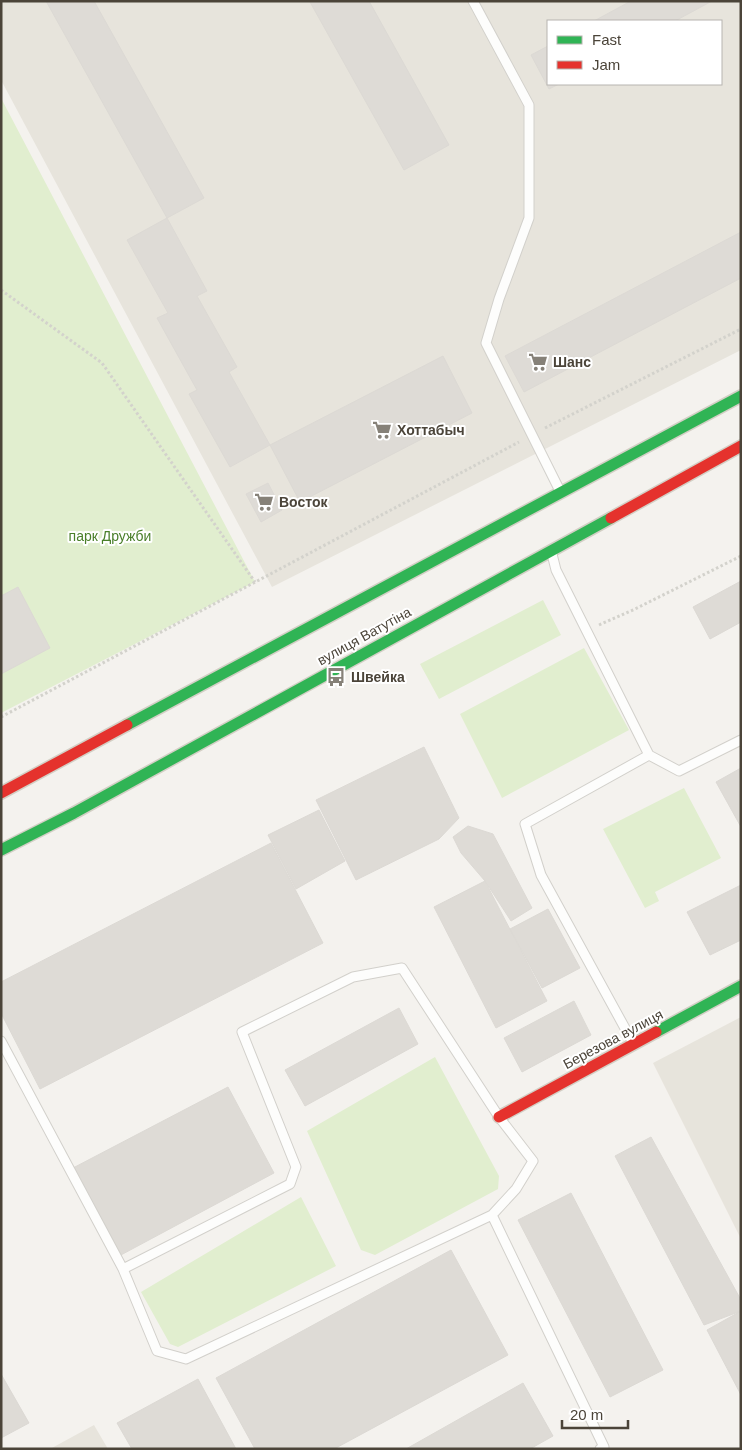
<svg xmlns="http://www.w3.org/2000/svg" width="742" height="1450" font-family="Arial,sans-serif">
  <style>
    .residential { fill: #e7e4dc; fill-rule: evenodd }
    .green { fill: #e1eecf }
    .building { fill: #dedbd6; stroke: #dcd9d4 }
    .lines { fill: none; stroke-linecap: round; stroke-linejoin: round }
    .lane-casing { stroke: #d2d0cb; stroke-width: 11 }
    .fast-casing { stroke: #d3cfc5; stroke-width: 14 }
    .jam-casing { stroke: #d3cfc5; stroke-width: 14 }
    .path { stroke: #d3d2cc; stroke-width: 3; stroke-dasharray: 2.5 2.5; stroke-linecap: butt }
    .lane { stroke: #fdfdfc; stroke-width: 9 }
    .fast { stroke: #30b455; stroke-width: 11 }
    .jam { stroke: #e5322d; stroke-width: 11 }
    .labels { text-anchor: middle; stroke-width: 4; stroke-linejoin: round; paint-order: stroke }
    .poi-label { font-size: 14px; font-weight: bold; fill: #4b4439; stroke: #fff; text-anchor: start }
    .park-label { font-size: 14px; fill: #4a7f2a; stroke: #fff }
    .street-label { font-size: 14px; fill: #4b4439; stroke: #fff }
  </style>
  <rect width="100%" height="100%" fill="#f4f2ee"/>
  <path class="residential" d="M1,1H741V350L272,587L1,80ZM548,21H721V84H548Z
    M741,1017V1239L653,1063Z
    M94,1425L108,1449H50Z"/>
  <path class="green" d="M1,98L255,582L1,713Z
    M543,600L561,635L439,699L420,664Z
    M584,648L629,730L502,798L460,714Z
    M684,788L721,858L655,892L659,901L645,908L603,829Z
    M435,1057L499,1176L498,1189L375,1255L361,1250L307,1131Z
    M301,1197L336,1266L178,1347L170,1344L141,1292Z"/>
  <path class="building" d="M46,1H94L204,198L167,218Z
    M369,1L449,145L404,170L310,2Z
    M631,1H712L675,21H594Z
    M548,46V84H559L549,89L531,55Z
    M167,218L207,291L197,296L237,367L229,372L270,445L230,467L189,394L197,390L157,318L168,313L127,240Z
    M741,232V278L524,392L505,356Z
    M443,356L472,413L300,502L270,445Z
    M268,483L282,510L261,522L246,494Z
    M741,581V622L710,639L693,607Z
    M18,587L50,648L1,674V596Z
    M424,747L459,818L439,839L356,880L316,800Z
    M741,768V827L716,782Z
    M319,810L345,861L296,889L268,835Z
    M468,826L493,834L532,908L511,921L485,881L461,853L453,837Z
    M271,843L323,943L40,1089L1,1013V982Z
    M485,881L547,1001L496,1028L434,907Z
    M741,885V940L710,955L687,912Z
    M548,909L580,968L542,988L510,929Z
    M574,1001L591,1035L522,1072L504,1038Z
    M399,1008L418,1044L305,1106L285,1070Z
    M228,1087L274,1173L119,1256L73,1168Z
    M651,1137L741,1300V1311L704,1325L615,1156Z
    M571,1193L663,1370L610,1397L518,1220Z
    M451,1250L508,1355L334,1449H255L216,1378Z
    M741,1311V1395L707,1330Z
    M1,1374L29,1423L1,1438Z
    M198,1379L236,1449H132L117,1423Z
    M523,1383L553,1436L530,1449H406Z"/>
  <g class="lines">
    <g class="lane-casing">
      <path id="lane" d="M473,1L529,105V218L499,299L486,343L559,489
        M552,554L556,570L649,755L679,771L741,740
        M1,1041L123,1269L157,1351L186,1359L492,1215
        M632,1041L541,875L525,824L649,755
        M123,1269L290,1184L296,1167L242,1032L353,977L402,968L499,1117L533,1161L516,1189L492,1215L604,1447L600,1449"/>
    </g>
    <g class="fast-casing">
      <path id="fast" d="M127,725L741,396
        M1,850L74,813L611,518
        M656,1032L741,986"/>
    </g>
    <g class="jam-casing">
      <path id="jam" d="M611,518L741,446
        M1,793L127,725
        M499,1117L656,1032"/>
    </g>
    <path class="path" d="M1,290L102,363L255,582
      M545,428L741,329
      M599,625L635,609L741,556
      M1,717L519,442"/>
    <use href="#lane" class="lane"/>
    <use href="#fast" class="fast"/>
    <use href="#jam" class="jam"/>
  </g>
  <defs>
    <g id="supermarket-bare" transform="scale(1.5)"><path d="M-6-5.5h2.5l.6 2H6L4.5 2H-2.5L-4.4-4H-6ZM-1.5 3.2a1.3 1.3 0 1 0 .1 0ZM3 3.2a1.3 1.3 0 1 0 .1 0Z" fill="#868178" stroke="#fff" stroke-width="2.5" paint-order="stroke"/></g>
    <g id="bus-bare" transform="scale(1.5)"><path d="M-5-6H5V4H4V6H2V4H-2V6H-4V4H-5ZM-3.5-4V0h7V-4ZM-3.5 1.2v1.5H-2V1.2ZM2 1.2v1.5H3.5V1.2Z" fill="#868178" stroke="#fff" stroke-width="2.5" paint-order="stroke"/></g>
  </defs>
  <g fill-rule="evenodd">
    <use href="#supermarket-bare" x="538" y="362"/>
    <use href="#supermarket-bare" x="382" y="430"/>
    <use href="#supermarket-bare" x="264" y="502"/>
    <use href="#bus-bare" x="336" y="677"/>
  </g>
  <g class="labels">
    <g class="poi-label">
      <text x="553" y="367">Шанс</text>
      <text x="397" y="435">Хоттабыч</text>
      <text x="279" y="507">Восток</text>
      <text x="351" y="682">Швейка</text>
    </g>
    <g class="park-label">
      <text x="110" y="541">парк Дружби</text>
    </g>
    <g class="street-label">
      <text transform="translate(364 636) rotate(-29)" y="5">вулиця Ватутіна</text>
      <text transform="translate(613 1039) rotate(-28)" y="5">Березова вулиця</text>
    </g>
  </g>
  <rect width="742" height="1450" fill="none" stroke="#4b4439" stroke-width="5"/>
  <rect x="547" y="20" width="175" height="65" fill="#ffffff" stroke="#b7b4b0"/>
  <rect x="557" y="36" width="25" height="8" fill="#30b455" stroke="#b7b4b0"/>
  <text x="592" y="45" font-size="15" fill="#4b4439">Fast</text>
  <rect x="557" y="61" width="25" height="8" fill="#e5322d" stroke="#b7b4b0"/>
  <text x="592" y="70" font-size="15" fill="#4b4439">Jam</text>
  <path d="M562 1420v8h66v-8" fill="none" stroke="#4b4439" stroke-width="2.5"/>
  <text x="570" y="1420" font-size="15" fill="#4b4439" stroke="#ffffff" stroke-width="4" paint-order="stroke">20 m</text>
</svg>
